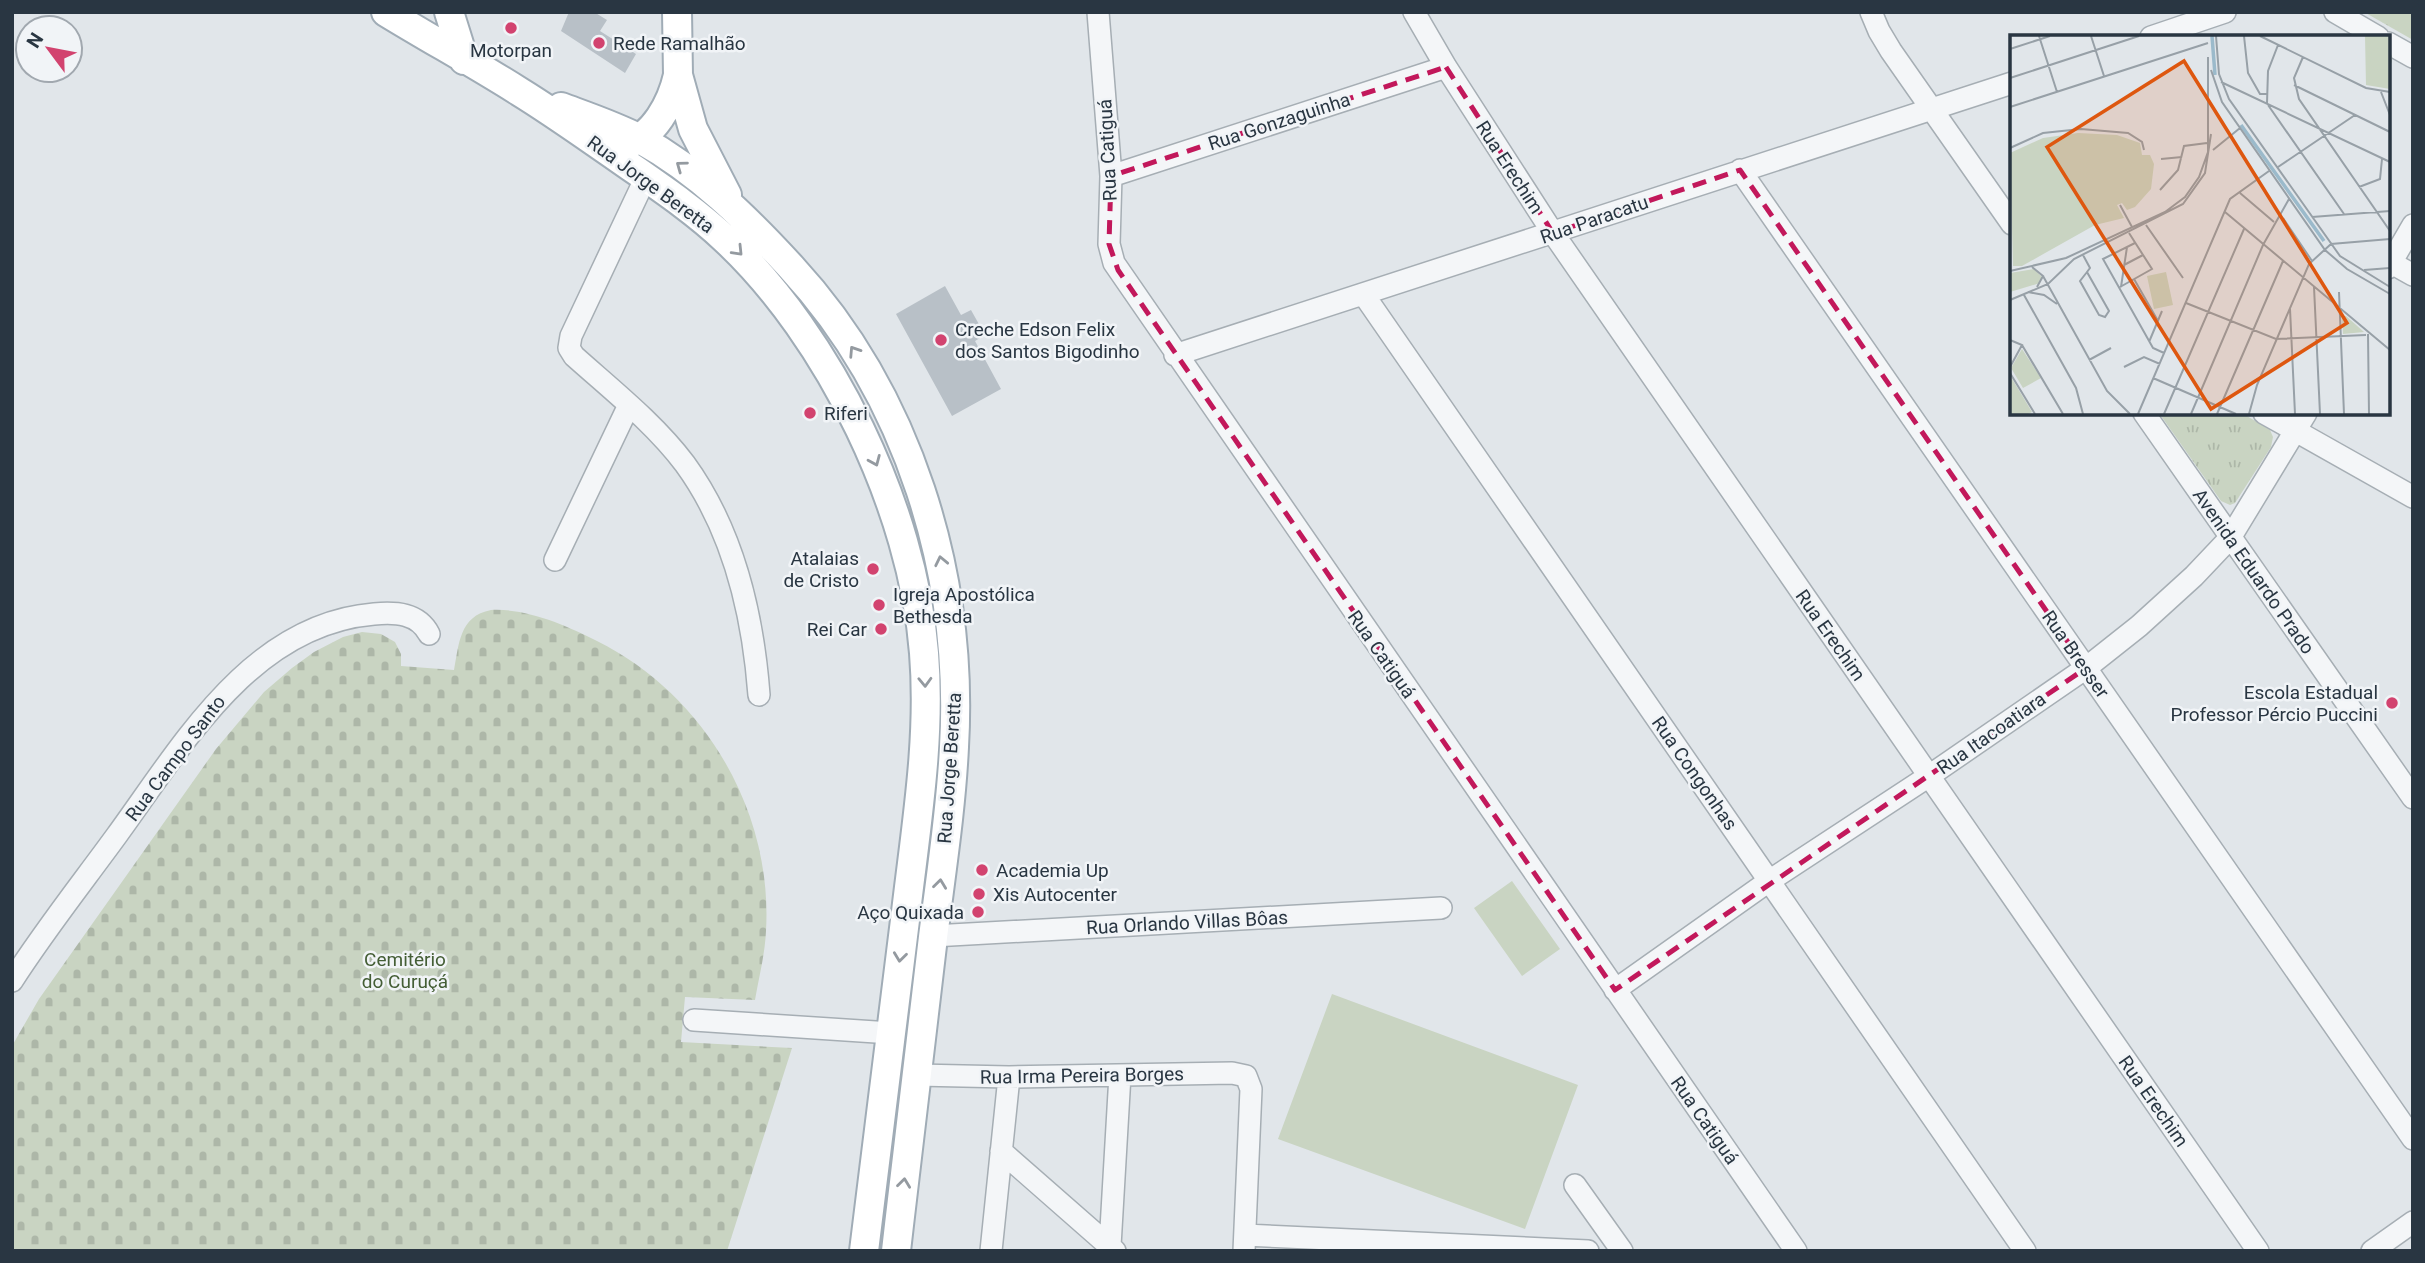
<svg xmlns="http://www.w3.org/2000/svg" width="2425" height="1263" font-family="Roboto,sans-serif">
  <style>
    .grass { fill: url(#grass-tufts) }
    .cemetery { fill: url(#cemetery-stones) }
    .pitch { fill: #c9d4c2 }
    .building { fill: #b8c0c7 }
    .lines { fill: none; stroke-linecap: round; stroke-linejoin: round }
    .minor-casing { stroke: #a6aeb4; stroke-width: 24 }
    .major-casing { stroke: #a0acb6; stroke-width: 32 }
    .minor { stroke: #f4f6f8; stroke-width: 21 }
    .major { stroke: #fff; stroke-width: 28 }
    .oneway { stroke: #949aa0 }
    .marked { fill: none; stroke: #c2185b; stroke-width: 5; stroke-dasharray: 14 9; stroke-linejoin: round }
    .poi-dot { fill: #d2436f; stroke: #f1f4f7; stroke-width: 2.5 }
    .labels { text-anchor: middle; stroke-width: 5; stroke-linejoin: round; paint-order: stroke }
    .poi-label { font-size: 19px; fill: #293642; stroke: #f1f4f7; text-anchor: start }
    .street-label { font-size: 19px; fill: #293642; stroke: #f1f4f7 }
    .park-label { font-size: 19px; fill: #445e35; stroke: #f1f4f7 }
    .inset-river { fill: none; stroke: #9bbacb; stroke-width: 3.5 }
    .inset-road { fill: none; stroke: #97a0a7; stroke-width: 2 }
    .view { fill: #de570f; fill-opacity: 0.15; stroke: #de570f; stroke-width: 3.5 }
    .inset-edge { fill: none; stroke: #293642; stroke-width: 3.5 }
  </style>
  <defs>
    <pattern id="grass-tufts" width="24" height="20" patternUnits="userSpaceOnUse" patternTransform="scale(1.75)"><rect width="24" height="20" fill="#c9d4c2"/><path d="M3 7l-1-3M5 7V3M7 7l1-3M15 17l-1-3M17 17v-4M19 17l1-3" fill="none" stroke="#adb7a8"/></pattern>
    <pattern id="cemetery-stones" width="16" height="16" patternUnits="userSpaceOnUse" patternTransform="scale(1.75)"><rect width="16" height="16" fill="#c9d4c2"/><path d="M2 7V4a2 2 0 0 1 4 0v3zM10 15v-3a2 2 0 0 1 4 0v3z" fill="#adb7a8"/></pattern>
  </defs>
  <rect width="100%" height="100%" fill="#e1e6ea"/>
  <path class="grass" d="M2364,12H2413V40Z
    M2159,413H2242L2270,430L2273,437L2271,447L2235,503L2230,505L2221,501Z"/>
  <path class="cemetery" d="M491,610C526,608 566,625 597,641C704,694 773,811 766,931C765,954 759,977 755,1000L685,997L681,1042L792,1048L727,1251H12V1046L39,999L216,749L264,692L292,668L314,652L343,637L362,632L381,634L395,642L401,654V666L454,670C459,645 459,616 491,610Z"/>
  <path class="pitch" d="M1512,881L1560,949L1522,976L1474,908Z
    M1332,994L1578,1085L1525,1229L1278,1139Z"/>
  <path class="building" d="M569,12H594L607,20L600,31L636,54L625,73L561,31Z
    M945,286L961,315L971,310L985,335L975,341L1001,389L952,416L896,314Z"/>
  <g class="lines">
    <g class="minor-casing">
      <path id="minor" d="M1098,12L1111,176L1109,244L1114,263L1796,1251
        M1414,12L1446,67L1553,233L2258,1251
        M1871,12L1879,31L1891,51L2012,224
        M2335,12L2378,37
        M2151,37L2225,12
        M2388,43L2413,57
        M1740,170L2413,1139
        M1111,176L1446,67
        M646,177L571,336L569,348L574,356C612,390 654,423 685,464C733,530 753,615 759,695
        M2388,261L2413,275
        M2388,268L2413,225
        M1364,295L2025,1251
        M1175,355L2012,83
        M2144,413L2413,798
        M2264,413L2413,497
        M555,560L629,405
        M933,936L1441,908
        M12,981C44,931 82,883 117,835C182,746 251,624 374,614C396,612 418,613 429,634
        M1615,990L1769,881L1929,776L2086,668L2139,626L2194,576L2230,538L2306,413
        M694,1020L891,1033
        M917,1075L1009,1077L1232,1073L1246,1076L1251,1089L1244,1251
        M1001,1151L1115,1251
        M1575,1185L1622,1251
        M1245,1235L1588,1251
        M1110,1246L1120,1075
        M991,1251L1009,1077
        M2372,1251L2413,1222"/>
    </g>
    <g class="major-casing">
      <path id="major" d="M386,12C430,39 476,64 520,92C554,113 586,136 618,158C655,184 692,208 725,239C830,337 913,509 924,653C931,739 916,826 906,912C892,1025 878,1138 864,1251
        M449,12L464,60
        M677,12L678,75L693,129L727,195
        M561,107C588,117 615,126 640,139C698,171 747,219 791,267C909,395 964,574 954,747C951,810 941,873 933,937C921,1041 908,1146 896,1251
        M624,145C654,138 672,102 678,75"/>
    </g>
    <use href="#minor" class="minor"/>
    <use href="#major" class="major"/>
  </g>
  <defs><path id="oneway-chevron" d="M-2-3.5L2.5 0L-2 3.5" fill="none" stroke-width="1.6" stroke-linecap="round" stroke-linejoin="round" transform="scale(1.75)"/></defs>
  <g class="oneway">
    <use href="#oneway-chevron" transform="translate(681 166) rotate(-144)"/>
    <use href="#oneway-chevron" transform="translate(738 251) rotate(46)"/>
    <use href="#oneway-chevron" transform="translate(854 351) rotate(-123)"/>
    <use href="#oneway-chevron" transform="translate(875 461) rotate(67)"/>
    <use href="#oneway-chevron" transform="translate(941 561) rotate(-102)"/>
    <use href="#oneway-chevron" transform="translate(925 682) rotate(88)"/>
    <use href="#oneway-chevron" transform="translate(940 884) rotate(-83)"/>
    <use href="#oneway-chevron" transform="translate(900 957) rotate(97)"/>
    <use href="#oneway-chevron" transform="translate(904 1183) rotate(-83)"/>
  </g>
  <path class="marked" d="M1446,67L1553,233L1740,170L2086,668L1615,990L1118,270L1109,244L1111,176Z"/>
  <g class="poi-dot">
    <circle cx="511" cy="28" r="7"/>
    <circle cx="599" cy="43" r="7"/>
    <circle cx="941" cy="340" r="7"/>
    <circle cx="810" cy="413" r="7"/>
    <circle cx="873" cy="569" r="7"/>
    <circle cx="879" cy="605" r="7"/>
    <circle cx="881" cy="629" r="7"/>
    <circle cx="2392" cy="703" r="7"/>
    <circle cx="982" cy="870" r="7"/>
    <circle cx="979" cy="894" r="7"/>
    <circle cx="978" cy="912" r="7"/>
  </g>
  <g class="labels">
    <g class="poi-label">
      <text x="613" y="50">Rede Ramalhão</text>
      <text x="511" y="57" text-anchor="middle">Motorpan</text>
      <text x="955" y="336">Creche Edson Felix<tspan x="955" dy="22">dos Santos Bigodinho</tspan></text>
      <text x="824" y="420">Riferi</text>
      <text x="859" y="565" text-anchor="end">Atalaias<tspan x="859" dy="22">de Cristo</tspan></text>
      <text x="893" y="601">Igreja Apostólica<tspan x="893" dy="22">Bethesda</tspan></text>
      <text x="867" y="636" text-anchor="end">Rei Car</text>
      <text x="2378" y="699" text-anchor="end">Escola Estadual<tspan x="2378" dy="22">Professor Pércio Puccini</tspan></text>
      <text x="996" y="877">Academia Up</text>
      <text x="993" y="901">Xis Autocenter</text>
      <text x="964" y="919" text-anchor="end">Aço Quixada</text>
    </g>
    <g class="street-label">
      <text transform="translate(1279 121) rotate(-18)" y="7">Rua Gonzaguinha</text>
      <text transform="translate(1107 150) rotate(-93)" y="7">Rua Catiguá</text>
      <text transform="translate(1510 167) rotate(57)" y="7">Rua Erechim</text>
      <text transform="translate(651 184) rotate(36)" y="7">Rua Jorge Beretta</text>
      <text transform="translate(1594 219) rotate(-19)" y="7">Rua Paracatu</text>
      <text transform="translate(2254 571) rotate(55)" y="7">Avenida Eduardo Prado</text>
      <text transform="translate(1831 635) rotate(55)" y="7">Rua Erechim</text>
      <text transform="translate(1382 654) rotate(55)" y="7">Rua Catiguá</text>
      <text transform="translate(2076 654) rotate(55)" y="7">Rua Bresser</text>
      <text transform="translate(1991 733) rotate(-35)" y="7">Rua Itacoatiara</text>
      <text transform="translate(175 758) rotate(-53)" y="7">Rua Campo Santo</text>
      <text transform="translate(949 768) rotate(-86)" y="7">Rua Jorge Beretta</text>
      <text transform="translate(1695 773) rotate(55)" y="7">Rua Congonhas</text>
      <text transform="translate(1187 922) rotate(-3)" y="7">Rua Orlando Villas Bôas</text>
      <text transform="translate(1082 1075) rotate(-1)" y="7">Rua Irma Pereira Borges</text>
      <text transform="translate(2154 1101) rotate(55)" y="7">Rua Erechim</text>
      <text transform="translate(1705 1120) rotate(55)" y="7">Rua Catiguá</text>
    </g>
    <g class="park-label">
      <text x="405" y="966">Cemitério<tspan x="405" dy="22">do Curuçá</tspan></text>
    </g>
  </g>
  <g transform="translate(2010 35)">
    <rect width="380" height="380" fill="#e1e6ea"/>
    <path d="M355,1H380V54L356,50ZM24,234L32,242L30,248L0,257V238ZM332,281H336L354,297L333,299ZM12,314L31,343L13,353L1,333ZM1,342L22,377L18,379H0Z" fill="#c9d4c2"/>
    <path d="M68,98L107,100L130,108L132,120H140L144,129L141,154L125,172L117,175L112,168L107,170L114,183L85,190L12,231H3L0,118L33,103Z" fill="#c9d4c2"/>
    <path d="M360 24a11 11 0 1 1 22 0a11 11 0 1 1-22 0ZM156,237L163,270L144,274L137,241Z" fill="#c9d4c2"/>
    <path class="inset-river" d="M202,1L205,40M231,90L314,206"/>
    <path class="inset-road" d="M29,1L47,57M81,1L94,41M206,1L209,39L219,64L330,221L380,252M234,1L238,38L250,59H257M250,1L356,53L380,57M0,14L40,1M293,22L284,43L289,64L380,196M201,35L212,67L315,215L337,234L380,259M0,43L129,1M211,47L380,127M284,50L380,97M371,57L380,80M257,68L258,36L268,10M258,70L334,179M0,72L198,8M0,113L33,98L71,94L118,98L132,107L134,115M203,115L230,93M151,124L172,122M268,132L345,80M349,152L370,144L372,124M150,155L168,135L174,111L197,108M230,158L264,187M110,170L122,192M215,177L380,315M302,182L380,176M273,183L302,226M136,190L173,243M125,208L93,224L143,313L154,318M73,220L80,233L77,237L99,276L95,282L89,280L70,246L77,237M114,230L133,220M22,232L33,241L27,252M354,235L380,233M0,236L56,223L155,177L175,162L189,142L198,117V22M33,241L97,356L120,379M124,244L148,286M110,252L142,234L119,198M111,252L117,212M304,252L310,379M18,257L34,260L47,269M329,257L334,379M14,260L66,353L73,379M380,261V296M0,265L38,249L64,224L173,169L195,138L201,99M176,268L266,304L356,300M280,274L285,379M358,299L359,379M0,305L12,310L0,332M139,307L152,276M12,310L53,379M79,325L101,313M114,332L134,322L150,329M0,338L25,379M143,343L226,379M128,379L220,164L259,136M154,379L234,194M181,379L253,210L279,164M207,379L273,226M239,379L247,350L299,229L321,209L380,204"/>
    <path class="view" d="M174,26L337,288L201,374L37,112Z"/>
    <rect width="380" height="380" class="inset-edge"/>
  </g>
  <rect width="2425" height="1263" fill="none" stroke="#293642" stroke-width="28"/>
  <g transform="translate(49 49) rotate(302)"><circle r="33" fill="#f1f4f7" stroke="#a1a8af" stroke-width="2"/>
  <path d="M0-5L12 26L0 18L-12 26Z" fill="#d2436f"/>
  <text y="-10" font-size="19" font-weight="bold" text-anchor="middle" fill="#293642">N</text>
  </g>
</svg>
